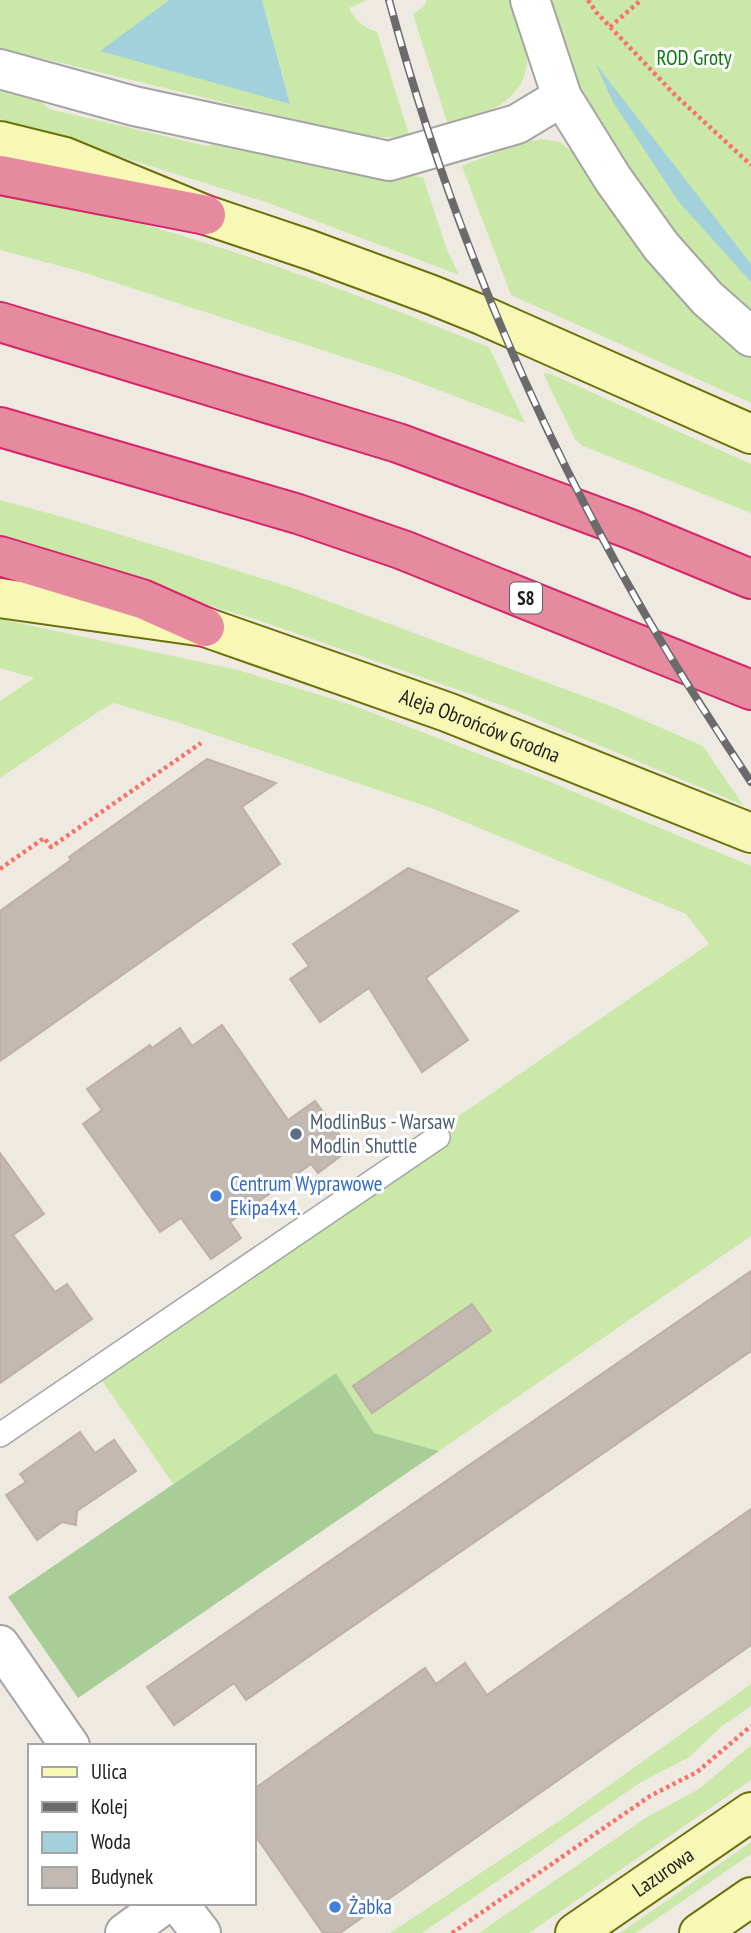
<svg xmlns="http://www.w3.org/2000/svg" width="751" height="1933" font-family="'PT Sans Narrow',sans-serif">
  <style>
    .grass { fill: #cae8a8 }
    .forest { fill: #a9cd97 }
    .water { fill: #a3d1db }
    .building { fill: #c2b9b2; stroke: #bfafa5; stroke-width: 2 }
    .lines { fill: none; stroke-linecap: round; stroke-linejoin: round }
    .service-casing { stroke: #a4a4a4; stroke-width: 26 }
    .minor-casing { stroke: #a4a4a4; stroke-width: 42 }
    .secondary-casing { stroke: #6a7106; stroke-width: 42 }
    .motorway-casing { stroke: #d62669; stroke-width: 42 }
    .path { stroke: #f87269; stroke-width: 4.5; stroke-dasharray: 3.5 3.5; stroke-linecap: butt }
    .service { stroke: #fff; stroke-width: 23 }
    .minor { stroke: #fff; stroke-width: 38 }
    .secondary { stroke: #f8f8b6; stroke-width: 38 }
    .motorway { stroke: #e58a9f; stroke-width: 38 }
    .rail-casing { stroke: #6b6b6b; stroke-width: 8 }
    .rail { stroke: #fff; stroke-width: 5; stroke-dasharray: 16; stroke-linecap: butt }
    .service-dot { fill: #5c6f8a; stroke: #fff; stroke-width: 2.5 }
    .shop-dot { fill: #3f7fe0; stroke: #fff; stroke-width: 2.5 }
    .labels { text-anchor: middle; stroke-width: 6; stroke-linejoin: round; paint-order: stroke }
    .shield { fill: #fff; stroke: #616161; stroke-width: 2 }
    .shield-label { font-size: 19px; font-weight: bold; fill: #1d1d1d }
    .park-label { font-size: 21px; fill: #0d7911; stroke: #fff }
    .street-label { font-size: 21px; fill: #1d1d1d; stroke: #fff }
    .service-label { font-size: 21px; fill: #4e5e75; stroke: #fff; text-anchor: start }
    .shop-label { font-size: 21px; fill: #366cbe; stroke: #fff; text-anchor: start }
  </style>
  <rect width="100%" height="100%" fill="#eeeae2"/>
  <path class="grass" d="M0,0H169L101,51L290,103L262,0H367L349,8C356,21 363,27 377,32L410,138L377,137L350,133L0,48Z
    M427,0H514C527,38 541,78 500,105C486,114 464,119 448,125L413,14L423,7Z
    M544,0H751V313C654,233 584,119 544,0Z
    M0,82L36,97L49,109L207,146L227,141L380,174L423,177L447,250L459,275L266,202L0,119Z
    M541,139L560,142L577,156L696,308L751,356V403L511,295L462,166L520,143Z
    M0,190C169,222 330,284 489,347L525,423L402,376L79,271L0,250Z
    M543,373L551,374L751,464V513L583,446L575,439Z
    M0,500L66,518L290,587L613,707L703,746L743,805L507,707L258,620L0,542Z
    M0,619L238,670L352,705L541,778L751,866V1236L439,1451L374,1433L336,1373L173,1484L101,1379L345,1194L709,944L686,914L434,809L186,725L114,703L98,712L0,778V701L34,678L0,668Z
    M751,1684V1706L722,1726L688,1758L641,1782L422,1933H390L562,1819Z
    M751,1745V1780L529,1933H479L647,1817L699,1789Z
    M751,1842V1854L636,1933H620Z"/>
  <path class="forest" d="M336,1373L374,1433L439,1451L78,1698L8,1597Z"/>
  <path class="water" d="M169,0H262L290,104L100,51Z
    M595,63L751,264V282L678,201L613,102Z"/>
  <path class="building" d="M207,759L276,783L242,807L280,864L0,1061V911L71,860L69,857Z
    M408,868L518,911L426,978L468,1040L422,1072L369,988L320,1022L290,979L309,966L293,944Z
    M222,1025L288,1120L315,1101L350,1149L318,1173L311,1164L230,1222L241,1238L211,1259L181,1218L160,1232L83,1124L102,1110L87,1089L150,1045L152,1048L180,1028L192,1046Z
    M0,1153L44,1214L13,1235L55,1292L67,1284L92,1319L0,1383Z
    M751,1271V1351L246,1700L234,1683L174,1725L147,1687Z
    M472,1304L491,1331L372,1413L353,1386Z
    M80,1432L95,1453L114,1440L136,1471L77,1511L76,1525L62,1522L37,1540L6,1495L26,1482L20,1474Z
    M751,1509V1645L340,1933H323L254,1834V1789L425,1668L436,1684L465,1663L487,1695Z"/>
  <g class="lines">
    <g class="service-casing">
      <path id="service" d="M0,1435L438,1137"/>
    </g>
    <g class="minor-casing">
      <path id="minor" d="M530,0L562,97L613,179L661,246L707,298L751,337
        M0,69L134,106L389,161L517,124L562,97
        M0,1645L70,1746
        M178,1903L201,1933
        M125,1933L166,1903"/>
    </g>
    <g class="secondary-casing">
      <g id="secondary">
        <path d="M0,141L65,157L206,215L310,250L432,295L484,316L751,434"/>
        <path id="s1" d="M0,598L205,627L447,712L751,833"/>
        <path id="s2" d="M575,1933L751,1812"/>
        <path d="M699,1933L751,1897"/>
      </g>
    </g>
    <g class="motorway-casing">
      <path id="motorway" d="M0,175L206,215
        M0,322L398,443L630,529L751,579
        M0,427L298,514L403,550L751,690
        M0,556L142,599L205,627"/>
    </g>
    <path class="path" d="M588,0L596,12L674,94L751,165
      M610,27L641,0
      M0,869L44,838L51,847L201,743
      M452,1933L650,1796L697,1772L751,1726"/>
    <use href="#service" class="service"/>
    <use href="#minor" class="minor"/>
    <use href="#secondary" class="secondary"/>
    <use href="#motorway" class="motorway"/>
    <g class="rail-casing">
      <path id="rail" d="M389,0C447,216 535,427 649,621C681,676 716,729 751,782"/>
    </g>
    <use href="#rail" class="rail"/>
  </g>
  <circle class="service-dot" cx="296" cy="1134" r="7"/>
  <g class="shop-dot">
    <circle cx="216" cy="1196" r="7"/>
    <circle cx="335" cy="1907" r="7"/>
  </g>
  <g class="labels">
    <rect class="shield" x="510" y="582.5" width="32" height="31" rx="5"/>
    <g class="shield-label">
      <text x="526" y="605">S8</text>
    </g>
    <g class="park-label">
      <text x="694" y="65">ROD Groty</text>
    </g>
    <g class="street-label">
      <text dy="7" stroke="none"><textPath href="#s1" startOffset="499">Aleja Obrońców Grodna</textPath></text>
      <text dy="7" stroke="none"><textPath href="#s2" startOffset="107">Lazurowa</textPath></text>
    </g>
    <g class="service-label">
      <text x="310" y="1129">ModlinBus - Warsaw<tspan x="310" dy="24">Modlin Shuttle</tspan></text>
    </g>
    <g class="shop-label">
      <text x="230" y="1191">Centrum Wyprawowe<tspan x="230" dy="24">Ekipa4x4.</tspan></text>
      <text x="349" y="1914">Żabka</text>
    </g>
  </g>
  <rect x="28" y="1744" width="228" height="161" fill="#ffffff" stroke="#a5a5a5" stroke-width="2"/>
  <rect x="42" y="1767" width="35" height="10" fill="#f8f8b6" stroke="#a5a5a5" stroke-width="2"/>
  <text x="91" y="1779" font-size="21" fill="#1d1d1d">Ulica</text>
  <rect x="42" y="1802" width="35" height="10" fill="#6b6b6b" stroke="#a5a5a5" stroke-width="2"/>
  <text x="91" y="1814" font-size="21" fill="#1d1d1d">Kolej</text>
  <rect x="42" y="1832" width="35" height="21" fill="#a3d1db" stroke="#a5a5a5" stroke-width="2"/>
  <text x="91" y="1849" font-size="21" fill="#1d1d1d">Woda</text>
  <rect x="42" y="1867" width="35" height="21" fill="#c2b9b2" stroke="#a5a5a5" stroke-width="2"/>
  <text x="91" y="1884" font-size="21" fill="#1d1d1d">Budynek</text>
</svg>
